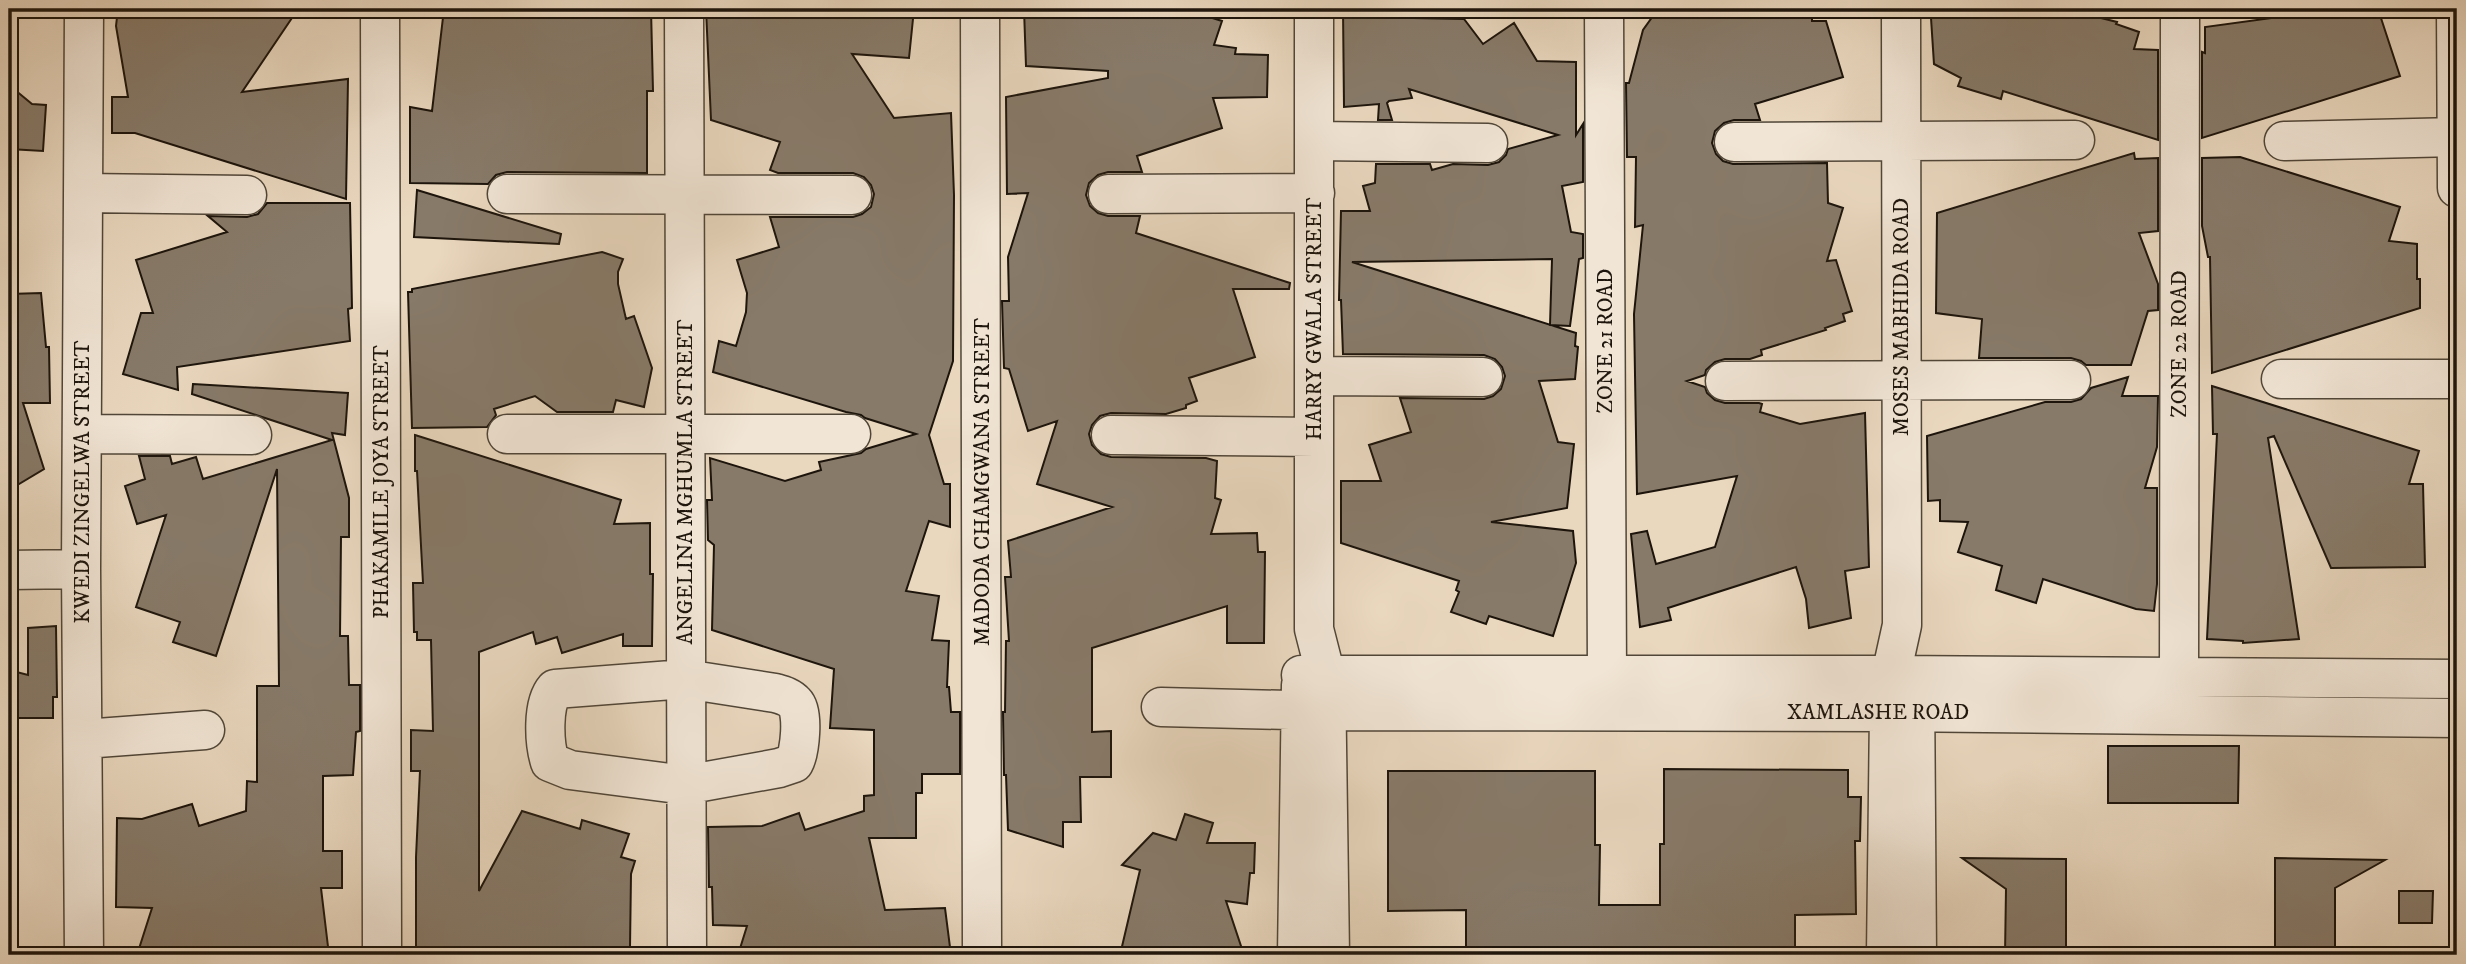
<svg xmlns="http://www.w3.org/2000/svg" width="2466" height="964" font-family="'IM FELL DW Pica',serif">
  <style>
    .building { fill: #877a69; stroke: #1d150c; stroke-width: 2 }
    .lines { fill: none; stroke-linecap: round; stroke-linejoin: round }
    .minor-casing { stroke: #504638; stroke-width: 41 }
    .minor { stroke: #f1e5d5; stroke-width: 38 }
    .labels { text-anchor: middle; stroke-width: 5; stroke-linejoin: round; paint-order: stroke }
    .street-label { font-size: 21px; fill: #1d150c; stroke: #f1e5d5 }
  </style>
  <rect width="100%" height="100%" fill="#e9d7be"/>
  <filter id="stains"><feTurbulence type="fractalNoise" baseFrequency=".00286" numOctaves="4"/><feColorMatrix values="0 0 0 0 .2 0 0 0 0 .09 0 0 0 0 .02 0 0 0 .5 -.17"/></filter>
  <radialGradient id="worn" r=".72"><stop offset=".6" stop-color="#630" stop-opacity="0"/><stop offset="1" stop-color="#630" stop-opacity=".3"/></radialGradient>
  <path class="building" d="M118,9H298L242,92L348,79L346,199L135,133H112V97H128L116,26Z
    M444,9H577L575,13L651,9L653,91H647V173L507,172L496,175L488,184L410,183V107L432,111Z
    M706,9H914L909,58L852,54L894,118L951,113L954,195L953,361L929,435L944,484H950V527L929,521L906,591L939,596L932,640L949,641L947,687H949L951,712H960V774H922V793H916V838H869L885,910L945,908L951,955H738L747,926L713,925L712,887H709L708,827L762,826L799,813L805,830L864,811V796L874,795V730L830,728L834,669L712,630L714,545L708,540L707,500H712L710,458L785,481L821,470L819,462L861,453L866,449L916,434L865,418L861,415L846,412L713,372L719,341L736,346L746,312L747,293L737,260L779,247L770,217H853L862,214L871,207L874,194L871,185L864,177L853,173H778L770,170L780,142L711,120Z
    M1024,9H1184L1222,21L1214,45L1236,48L1235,54L1268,55L1267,97L1213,98L1222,128L1137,156L1142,172H1108L1098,175L1089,183L1086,195L1090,206L1098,213L1108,216H1140L1136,233L1290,283L1289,289H1233L1255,357L1189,378L1197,401L1186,405V408L1166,414L1111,413L1100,416L1092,425L1089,434L1092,445L1101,454L1111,457L1206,458L1217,461L1215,498L1221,500L1211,534L1257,533L1258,552H1265L1264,643H1227V606L1092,648V732L1111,731V777H1080L1081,822H1063V847L1008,830L1006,775H1004L1003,712H1005L1006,641H1009L1005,577H1011L1008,541L1112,507L1037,484L1057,421L1028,431L1009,369L1004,368L1002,301H1009L1008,257L1028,193L1007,194L1006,97L1108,78V71L1026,66Z
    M1343,9H1414V18L1464,19L1483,44L1514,23L1537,61L1576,62V135L1583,124V182L1562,186L1571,232L1583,234V258L1579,259L1570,326L1550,325L1552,259L1352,262L1576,333L1575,346L1578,347L1575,379L1539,381L1558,442L1574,444L1567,508L1491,522L1573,531L1576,563L1553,636L1489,616L1486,624L1451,612L1459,592L1456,590L1459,581L1341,543V481H1381L1369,445L1411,432L1400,398L1484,399L1493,396L1501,389L1505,376L1502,367L1495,359L1484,355L1343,354L1341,300H1339L1341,211H1370L1363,186L1375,183L1376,164H1430L1432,170L1453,164L1488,165L1499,162L1506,155L1508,149L1558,135L1409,89L1412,98L1389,101L1387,103L1392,120H1378L1379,104L1344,107Z
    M1658,9H1710L1707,18H1773L1792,13L1793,16L1812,15V21H1826L1843,77L1755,104L1760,120H1734L1724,123L1715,131L1712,143L1716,154L1723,161L1733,164L1827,163L1828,203L1843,208L1827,261L1836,260L1852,311L1843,314L1845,321L1825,328L1826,330L1761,350L1762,355L1750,359H1725L1715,362L1706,370L1705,375L1687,381L1705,387L1707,393L1715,400L1725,403H1759L1762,404L1760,412L1800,424L1865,413L1869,567L1845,571L1851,618L1809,628L1806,599L1796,567L1668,608L1671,620L1640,627L1631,534L1647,531L1656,564L1715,547L1737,476L1637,494L1634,314L1643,225L1635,227L1636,157H1627L1626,83H1629L1643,30Z
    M2034,9H2091L2089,15L2117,22L2116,24L2139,32L2134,49L2158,50V140L2003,91L2001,99L1958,86L1961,78L1934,64L1931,18L2034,16Z
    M2308,9H2378L2400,76L2202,138V52L2205,53V27L2308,13Z
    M9,85L32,104L46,105L43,151L9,149Z
    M2134,153L2135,159L2158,158V231L2139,233L2158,284V310L2148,311L2131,365H2086L2081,361L2071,358H1979L1982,319L1936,313L1937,213Z
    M2240,157L2400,207L2389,241L2417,244V279H2420V308L2212,373L2210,257H2208L2202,226V158Z
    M417,190L561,234L559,244L414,237Z
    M267,203H350L352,308L348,309L350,341L177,367L178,390L123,374L141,313H153L136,260L227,232L208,216L247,217L258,214Z
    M602,252L623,259L618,272V284L626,319L634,316L652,368L644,407L616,400L613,412H557L535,396L494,409L496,415L487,427L412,428L408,292H412V289Z
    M41,293L46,347H49L50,403H23L44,469L9,490V294Z
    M2128,377L2122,396H2158L2157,447L2145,488H2157V584L2154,611L2136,609L2043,579L2036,603L1996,590L2002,566L1958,552L1968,522L1940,521V500L1928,501L1927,436L2045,402H2071L2081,399L2091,388Z
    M193,384L348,393L345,435L332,433L349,498V537H341L340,636H348L349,685H360V731L356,732L353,775L323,776V851H342V888H321L329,955H137L152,908L116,907L117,818L142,819L192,804L199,826L246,811L247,781L257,782V686H279L277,469L216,656L173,642L180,622L136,607L166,515L137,524L125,486L145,479L139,456H170L172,464L196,457L203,479L332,440L192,394Z
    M2212,386L2419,451L2409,484H2423L2425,567L2331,568L2274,436L2268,438L2299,639L2243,643V641L2207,639L2217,434H2213Z
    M415,435L621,500L614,524L650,523V574H653L652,646H623V634L562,653L557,637L536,644L533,632L479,652V891L522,811L580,829L582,820L629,834L621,857L635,861L631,874L630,948L608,955H416V857L420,771H411V730L433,731L431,640H417V632H414L413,583H423L417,471H415Z
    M56,626L57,697H53V718H9V670L28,675V628Z
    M2108,746H2239L2238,803H2108Z
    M1664,769L1848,770V797H1861L1860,841H1855L1856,914L1795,915V955H1735V950H1526V955H1466V910L1388,911V771H1595V845H1600L1599,905H1660V844H1664Z
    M1185,814L1213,823L1207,843H1255L1254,873H1250L1247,904L1226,901L1244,955H1120L1140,870L1122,865L1153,833L1176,840Z
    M1962,858L2066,859V955H2005L2006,889Z
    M2275,858L2385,860L2335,888V955H2275Z
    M2399,891H2433L2432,923H2399Z"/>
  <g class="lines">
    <g class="minor-casing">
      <path id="minor" d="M380,9L382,955
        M684,9L687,955
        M980,9L982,955
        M1314,9V629L1326,676L1330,955
        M1604,9L1607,674
        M2456,9L2457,188
        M1315,141L1488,143
        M2284,141L2457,137
        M1734,142L2075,140
        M83,193L247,195
        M507,194L852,195
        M1108,194L1315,193
        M1314,376L1483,377
        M2281,379H2457
        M1725,381L2071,380
        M82,434L252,435
        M507,434H851
        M1111,435L1314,437
        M9,570L81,569
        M1301,675H1891L2457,679
        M2179,678L2180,9
        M685,679L775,693C782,695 790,697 795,703C804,712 800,752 794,763L779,768L685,785L570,770L550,762C544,743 542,704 555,689Z
        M1915,686L1917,955
        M1161,707L1328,711L1889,712L2457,718
        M84,739L205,730
        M84,955L81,569L84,9
        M1297,955L1301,685
        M1886,955L1889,712L1891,675L1902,625L1901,9"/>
    </g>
    <use href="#minor" class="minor"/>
  </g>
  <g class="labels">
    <g class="street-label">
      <text transform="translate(1901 317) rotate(-90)" y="7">MOSES MABHIDA ROAD</text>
      <text transform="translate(1314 319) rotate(-90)" y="7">HARRY GWALA STREET</text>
      <text transform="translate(1605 341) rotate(-90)" y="7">ZONE 21 ROAD</text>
      <text transform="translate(2179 344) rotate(-90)" y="7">ZONE 22 ROAD</text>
      <text transform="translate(82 482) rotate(-90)" y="7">KWEDI ZINGELWA STREET</text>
      <text transform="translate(381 482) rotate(-90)" y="7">PHAKAMILE JOYA STREET</text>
      <text transform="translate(685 482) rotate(-90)" y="7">ANGELINA MGHUMLA STREET</text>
      <text transform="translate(982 482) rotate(-90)" y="7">MADODA CHAMGWANA STREET</text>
      <text x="1878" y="719">XAMLASHE ROAD</text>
    </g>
  </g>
  <rect width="2466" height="964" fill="none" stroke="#e9d7be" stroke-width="35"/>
  <rect x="10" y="10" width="2445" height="943" fill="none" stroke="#1d150c" stroke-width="3.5"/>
  <rect x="18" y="18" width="2431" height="929" fill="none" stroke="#1d150c" stroke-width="2"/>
  <rect width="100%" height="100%" filter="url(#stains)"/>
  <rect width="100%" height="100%" fill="url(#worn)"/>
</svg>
